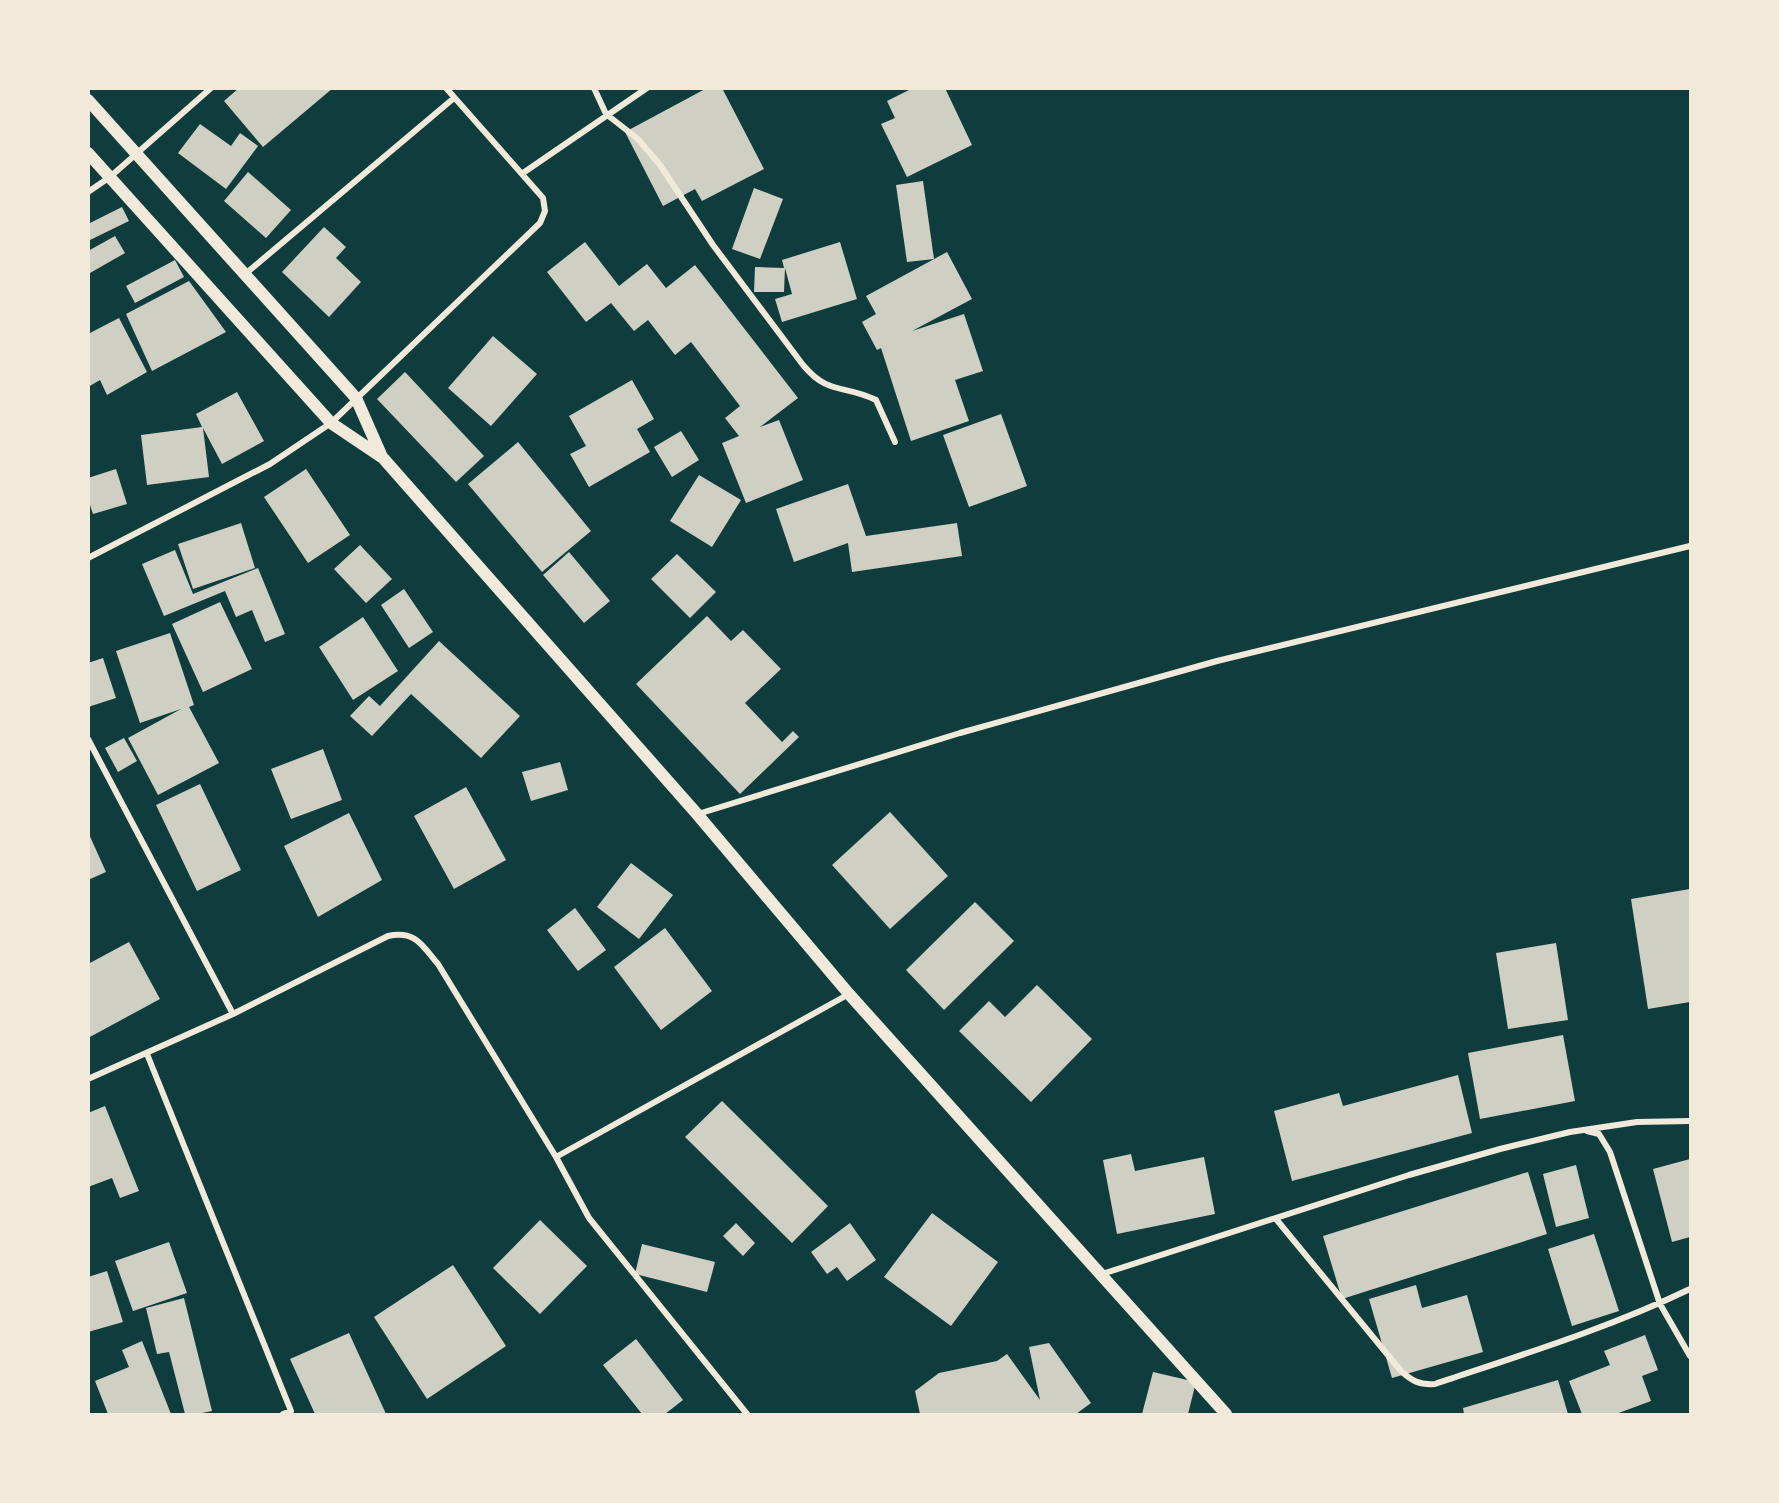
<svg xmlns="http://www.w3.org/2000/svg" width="1779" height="1503" font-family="Raleway,sans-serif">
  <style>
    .building { fill: #cfcfc3 }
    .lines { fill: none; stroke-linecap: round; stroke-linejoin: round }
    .minor { stroke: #f1e9da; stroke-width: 6 }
    .secondary { stroke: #f1e9da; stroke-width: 12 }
  </style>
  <rect width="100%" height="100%" fill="#0f3d3e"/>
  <path class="building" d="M239,88H333L263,147L224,101Z
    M707,88H722L764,169L702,201L695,189L663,206L625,132Z
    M913,88H945L972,145L907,177L881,124L895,118L887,101Z
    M200,124L231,146L240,133L258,146L226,189L178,153Z
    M248,172L291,210L266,238L224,201Z
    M923,181L934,259L907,262L896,185Z
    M754,188L783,199L760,259L732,249Z
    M122,207L129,221L90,240L88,224Z
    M324,227L346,247L336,258L361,282L329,317L282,272Z
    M115,236L125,253L90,273L88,251Z
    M585,242L619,286L647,264L666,288L695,265L798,398L760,427L779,420L803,480L746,503L722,443L739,436L725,418L740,406L691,342L675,355L648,320L634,331L611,303L586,322L547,272Z
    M840,242L857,299L782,322L775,299L792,294L785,268L784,292H754L755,267L784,268L782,260Z
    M947,252L972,299L912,331L964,314L983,371L955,380L969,421L911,441L881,348L877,350L862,322L876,314L866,296Z
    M175,260L184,277L135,303L126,286Z
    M189,281L226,332L152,371L126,314Z
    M119,318L147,372L107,395L100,380L88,387V334Z
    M493,336L537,374L491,426L448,388Z
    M405,372L484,456L456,482L377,399Z
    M632,380L654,419L637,429L650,452L589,487L570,454L586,446L569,416Z
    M237,392L264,441L222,464L203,428L209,477L147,485L141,435L202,427L196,414Z
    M1001,414L1027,486L969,507L943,435Z
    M681,431L699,460L672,477L654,447Z
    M518,442L591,531L542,572L468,484Z
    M116,469L127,504L93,514L88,499V478Z
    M306,469L350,535L308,563L264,497Z
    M699,475L741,500L712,547L670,521Z
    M848,484L866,536L957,523L962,556L852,572L848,543L794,562L776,509Z
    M241,523L255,568L193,589L178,544Z
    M360,545L392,579L366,603L334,569Z
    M175,550L193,594L258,568L285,634L265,642L252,610L236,617L225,591L164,616L142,564Z
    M569,552L610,601L584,623L543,575Z
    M677,554L716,592L690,618L651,579Z
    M404,589L433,632L409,648L381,605Z
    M220,602L252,669L203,692L172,624Z
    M707,616L731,641L743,630L781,669L745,703L782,742L793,731L799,737L740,794L636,684Z
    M363,617L398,671L353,700L319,647Z
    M170,633L194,705L189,707L219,763L158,795L128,738L181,709L140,723L116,651Z
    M439,641L520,716L481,758L411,694L372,736L350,716L369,696L380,706Z
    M103,658L116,698L88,707V663Z
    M124,738L137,761L118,772L105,748Z
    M323,749L342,800L291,819L271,769Z
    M560,762L568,790L531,801L522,772Z
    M200,784L241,870L197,891L156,805Z
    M466,787L506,860L454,889L414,816Z
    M890,812L948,876L890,929L832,865Z
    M349,813L382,880L318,917L284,846Z
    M88,832L106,872L88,880Z
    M631,863L673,895L639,939L597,907Z
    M1690,889V1002L1648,1009L1631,899Z
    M975,902L1014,941L944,1010L906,970Z
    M575,908L606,950L578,971L547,930Z
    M665,928L712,991L661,1030L614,967Z
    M129,942L160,999L88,1038V964Z
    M1556,943L1568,1020L1508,1029L1496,953Z
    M1037,985L1092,1039L1031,1102L959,1031L989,1001L1005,1017Z
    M1563,1035L1575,1101L1480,1119L1468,1053Z
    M1458,1075L1472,1133L1292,1181L1274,1111L1339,1093L1343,1106Z
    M722,1101L828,1206L792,1243L685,1137Z
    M105,1106L139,1191L120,1198L112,1178L88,1187V1113Z
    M1131,1154L1135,1171L1204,1157L1215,1214L1117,1234L1103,1160Z
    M1690,1159V1237L1672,1242L1653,1169Z
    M1576,1165L1589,1218L1556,1227L1543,1174Z
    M1528,1172L1547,1234L1342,1299L1323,1236Z
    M932,1213L998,1262L951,1326L884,1277Z
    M540,1220L587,1266L540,1314L493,1268Z
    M736,1223L755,1243L743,1256L723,1236Z
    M850,1223L876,1260L847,1281L837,1267L827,1274L811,1252Z
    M1594,1234L1619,1311L1572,1326L1548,1249Z
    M169,1242L187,1293L133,1311L115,1261Z
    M642,1244L715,1262L707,1292L635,1274Z
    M453,1265L506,1346L427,1399L374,1317Z
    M107,1271L123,1322L88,1332V1277Z
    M1416,1285L1422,1308L1467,1295L1483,1352L1392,1378L1369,1299Z
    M184,1298L212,1411L197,1414H185L169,1352L157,1354L146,1308Z
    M349,1333L386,1414H315L290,1359Z
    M1645,1335L1658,1370L1642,1376L1651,1401L1616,1414H1582L1569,1381L1610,1365L1604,1351Z
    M636,1339L683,1400L665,1414H642L603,1365Z
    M142,1341L171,1414H108L95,1381L129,1367L122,1350Z
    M1049,1343L1091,1403L1076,1414H920L915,1391L939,1373L997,1361L1007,1354L1040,1400L1029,1347Z
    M1153,1372L1196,1382L1188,1414H1142Z
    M1558,1380L1568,1414H1464L1463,1408Z"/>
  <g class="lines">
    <path class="minor" d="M594,88L606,114L638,139L660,165L713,245L803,365C829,396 844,384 876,400L895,442
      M523,173L647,88
      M88,192L110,177L211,88
      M244,275L454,98
      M88,558L270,464L331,423L540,223L545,211L543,198L446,88
      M88,739L233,1014
      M698,814L960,733L1217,661L1690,546
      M147,1054L291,1411L283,1414
      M88,1079L233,1014L388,936C415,930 422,945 438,964L556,1157L589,1218L747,1414
      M1587,1131L1599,1134L1610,1152L1660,1304L1690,1356
      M556,1157L849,994
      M1276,1219L1401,1371C1412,1381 1419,1385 1435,1384C1521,1355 1609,1328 1690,1289
      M1102,1274L1409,1175L1500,1149L1570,1132L1637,1122L1690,1121"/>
    <path class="secondary" d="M88,100L356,398L382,457
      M88,153L331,423L383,458L697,814L849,994L1226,1414"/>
  </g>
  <rect width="1779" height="1503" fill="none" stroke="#f1e9da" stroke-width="180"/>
</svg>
